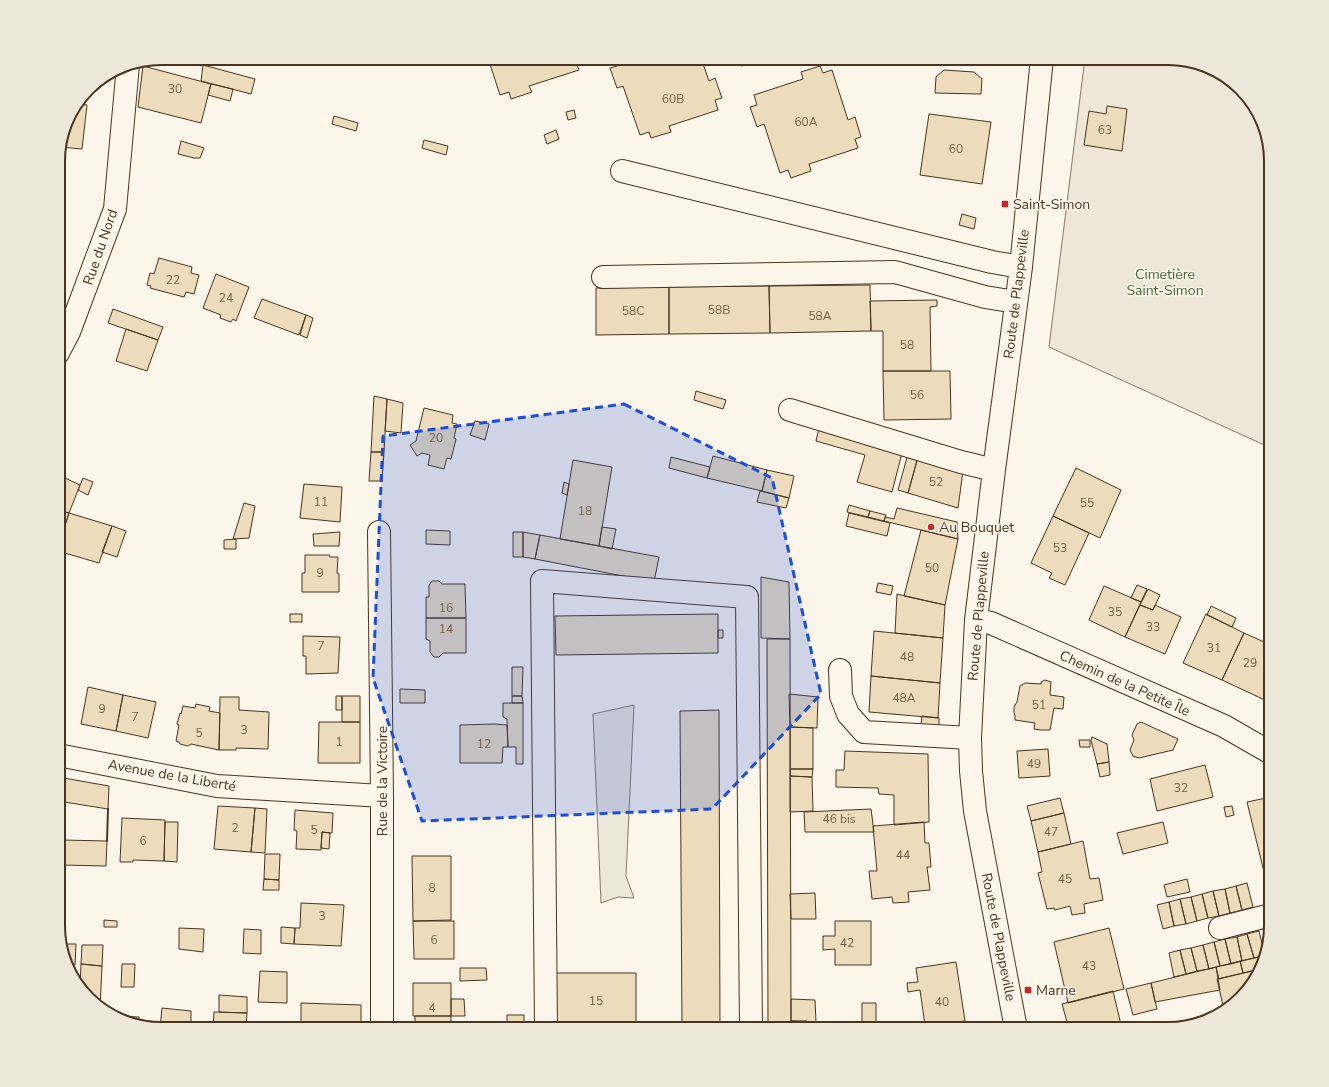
<svg xmlns="http://www.w3.org/2000/svg" width="1329" height="1087" font-family="'Nunito Sans',sans-serif">
  <style>
    .green { fill: #ede6d9; stroke: #887966 }
    .parking { fill: #ede7d9; stroke: #887966 }
    .building { fill: #ecdcbc; stroke: #4a3520 }
    .lines { fill: none; stroke-linecap: round; stroke-linejoin: round }
    .minor-casing { stroke: #4a3520; stroke-width: 24 }
    .minor { stroke: #fbf6e9; stroke-width: 22 }
    .wall { stroke: #4a3520; stroke-width: 2 }
    .marked { fill: #1d4ed8; fill-opacity: 0.2; stroke: #1d4ed8; stroke-width: 3; stroke-dasharray: 8 5; stroke-linejoin: round }
    .poi-dot { fill: #c62828; stroke: #fbf6e9; stroke-width: 1.5 }
    .labels { text-anchor: middle; stroke-width: 3; stroke-linejoin: round; paint-order: stroke }
    .number-label { font-size: 12px; fill: #725f47 }
    .poi-label { font-size: 14px; fill: #4a3520; stroke: #fbf6e9; text-anchor: start }
    .street-label { font-size: 14px; fill: #4a3520; stroke: #fbf6e9 }
    .park-label { font-size: 14px; fill: #436837; stroke: #fbf6e9 }
    .rim { fill: none; stroke: #4a3520; stroke-width: 2 }
  </style>
  <rect width="100%" height="100%" fill="#fbf6e9"/>
  <path class="green" d="M1085,58H1169L1207,66L1236,83L1261,115L1271,161V448L1049,347Z"/>
  <path class="parking" d="M634,705L626,876L634,898L618,897L601,903L593,714Z"/>
  <path class="building" d="M488,58H582L575,60L579,70L529,86L532,92L511,99L509,92L500,95Z
    M614,58H701L709,81L715,78L722,98L715,100L718,110L669,126L671,132L651,138L649,132L640,135L623,86L617,88L610,68L617,66Z
    M739,58H747L748,64L741,66Z
    M203,65L255,79L251,94L201,81Z
    M143,66L211,84L201,123L138,107Z
    M820,66L823,73L832,70L848,120L855,117L861,137L855,139L858,148L809,164L811,171L791,178L788,170L780,173L764,124L757,127L750,107L757,105L754,95L803,79L801,72Z
    M944,70L974,72L982,79L981,94L935,93L936,77Z
    M211,84L233,89L230,101L208,95Z
    M83,97L82,104L87,105L82,149L60,147L69,115Z
    M1107,106L1127,109L1122,151L1084,145L1089,111L1106,114Z
    M574,110L576,118L568,120L566,112Z
    M929,114L991,122L982,184L920,175Z
    M334,116L358,123L356,131L332,124Z
    M556,130L559,139L547,144L544,135Z
    M424,140L448,146L446,155L422,148Z
    M181,141L204,148L200,158H194L178,154Z
    M962,214L976,218L974,229L959,225Z
    M159,258L192,267L191,273L199,275L194,294L186,292L184,297L150,288L151,286L147,285L150,273L154,274Z
    M216,274L249,287L236,321L233,319L231,322L220,318L221,315L203,308Z
    M870,285L871,331L770,333L769,286Z
    M769,286L770,333L669,334V287Z
    M669,287V334L596,335V288Z
    M262,299L306,315L299,335L254,318Z
    M937,300V306L930,307L931,371H883V331H871L870,301Z
    M113,309L163,327L158,340L108,323Z
    M306,315L313,318L307,338L300,335Z
    M126,329L158,340L147,371L116,361Z
    M883,371H950L951,419L884,420Z
    M696,391L726,400L723,409L694,400Z
    M374,396L387,399L384,452H371Z
    M387,399L403,403L401,433L385,431Z
    M424,408L453,415L452,423L457,424L454,438L456,439L451,459L447,458L444,469L428,465L430,455L422,453L417,456L410,445L416,441Z
    M475,421L489,424L485,440L470,435Z
    M819,428L902,453L892,492L857,482L865,455L816,441Z
    M371,452H384L382,481H369Z
    M908,454L918,457L908,493L898,490Z
    M713,456L767,470L762,491L707,478Z
    M671,457L710,467L707,478L669,468Z
    M918,457L963,471L958,508L908,493Z
    M573,460L612,467L599,546L560,539Z
    M1076,468L1121,490L1100,538L1053,516Z
    M767,470L794,476L789,498L762,491Z
    M63,477L80,485L69,513L58,510V489Z
    M83,478L93,482L88,495L78,490Z
    M564,482L569,484L567,495L562,493Z
    M304,484L342,487L340,522L300,518Z
    M760,491L789,498L786,508L757,502Z
    M244,503L255,506L249,538L233,539Z
    M849,505L870,511L868,517L847,512Z
    M897,508L957,522L958,539L884,521L885,517L894,519Z
    M58,510L69,513L58,547Z
    M870,511L886,515L884,521L868,517Z
    M69,513L112,526L99,563L58,551V547Z
    M849,513L890,523L887,536L846,526Z
    M1053,516L1089,533L1065,585L1049,578L1052,573L1031,563Z
    M112,526L126,531L117,557L102,552Z
    M602,527L616,529L612,549L599,546Z
    M426,530L450,531V545L426,544Z
    M921,530L958,539L945,605L904,596Z
    M340,532L339,546H314L313,534Z
    M513,532H523V557H513Z
    M523,532L540,535L535,559L523,557Z
    M540,535L659,557L654,582L535,559Z
    M236,539V549H224V540Z
    M305,555H329L330,557H338L337,573L339,574V592H302V573H305Z
    M761,577L789,582L790,639L761,638Z
    M432,581H439L442,584H465L466,618H426V597H429V585Z
    M878,583L893,586L891,595L876,592Z
    M1137,585L1147,589L1141,602L1131,598Z
    M1104,586L1141,602L1125,637L1089,620Z
    M1148,589L1160,595L1153,610L1140,605Z
    M897,594L945,605L943,638L895,633Z
    M1140,605L1153,610L1155,605L1181,617L1165,654L1125,637Z
    M1211,606L1236,618L1232,627L1207,615Z
    M290,614H302V622H290Z
    M718,614V653L556,655L555,616Z
    M1206,614L1244,633L1222,680L1183,663Z
    M426,618H466V653H443L439,657H434L430,652V641L426,639Z
    M718,630H723V638H718Z
    M874,631L943,638L940,683L871,676Z
    M1244,633L1271,645V692L1267,701L1222,680Z
    M303,636L340,637L338,673L306,674V656H303Z
    M767,639H790L791,1029H768Z
    M512,667H523L522,696H512Z
    M871,676L940,683L938,718L869,712Z
    M1045,680L1051,682L1050,695L1064,697L1063,709L1054,708L1050,730H1041L1034,729L1035,723L1015,720V716L1014,712V707L1017,702L1020,686L1025,683L1041,684V682Z
    M58,682L65,683L58,716Z
    M88,687L123,695L116,731L81,724Z
    M400,689L425,690V703H400Z
    M789,694L818,697L817,728L790,727Z
    M123,695L156,702L148,738L116,731Z
    M336,696H342V710H336Z
    M342,696H360V722H342Z
    M512,696H522L523,703H512Z
    M220,697H239V710L269,712L268,749L236,748V750H219Z
    M503,703H523V764H516V747H508L507,719L503,717Z
    M196,704L210,707L209,711L220,713L219,750L191,744L188,746L180,744L179,742L176,741L179,725L177,724L180,713L181,714L183,706L195,708Z
    M719,710L720,1029H682L680,711Z
    M922,716L939,718V727L921,726Z
    M319,722H360V763H318Z
    M1141,722L1178,739L1173,750L1139,758L1133,756L1130,750L1134,740L1132,735L1137,724Z
    M494,724L507,725L508,747H503L502,763H460V725Z
    M790,727L813,728V769H790Z
    M1092,737L1107,744L1109,762L1097,764L1091,740Z
    M1079,740H1090V747H1080Z
    M1048,749L1050,776L1019,778L1017,751Z
    M845,751L928,754L929,822L894,825V795L879,794L878,788L836,787V770H844Z
    M1109,762L1110,775L1100,777L1097,764Z
    M1205,765L1213,797L1157,811L1150,779Z
    M790,769H813L812,777L790,776Z
    M790,776L812,777L813,811L790,812Z
    M58,777L109,786L108,809L58,801Z
    M1271,797V870L1264,872L1247,802Z
    M1060,798L1064,813L1031,821L1027,806Z
    M218,806L255,808L251,852L214,849Z
    M1232,806L1234,815L1226,817L1224,807Z
    M255,808L267,809L265,853L251,852Z
    M871,809L874,832H805L804,812Z
    M295,810L333,813L332,833L322,832L321,850L296,849L297,831L294,830Z
    M1064,813L1071,844L1038,852L1031,821Z
    M122,818L165,820L164,861L133,860V862H120Z
    M165,822H178L177,862L164,861Z
    M924,822L925,843H929L931,867H927L930,890L908,892L909,902L893,903L892,897L872,899L869,871H877L873,826Z
    M1163,822L1168,843L1123,854L1117,833Z
    M322,832L330,833L329,849L321,848Z
    M58,837H62L61,865L58,864Z
    M62,840L107,841L106,866L61,865Z
    M1083,841L1090,879L1099,878L1103,900L1084,904L1085,913L1072,915L1070,906L1055,910L1054,908L1047,909L1038,873L1042,872L1038,852Z
    M265,854H280L279,880L264,879Z
    M412,856H451V920L413,921Z
    M58,864L61,865L60,885H58Z
    M264,879L279,880V890H263Z
    M1187,879L1190,892L1167,897L1164,885Z
    M1247,883L1253,907L1242,910L1236,886Z
    M1236,886L1242,910L1230,913L1225,889Z
    M1225,889L1230,913L1219,916L1213,891Z
    M1213,891L1219,916L1208,918L1202,894Z
    M815,893L816,919H791L790,894Z
    M1202,894L1208,918L1197,921L1191,897Z
    M1191,897L1197,921L1186,924L1180,899Z
    M1180,899L1186,924L1174,926L1169,902Z
    M1169,902L1174,926L1163,929L1157,905Z
    M301,903L344,905L341,946L294,944L295,928H300Z
    M104,920L117,921V927H104Z
    M413,921H454V959H414Z
    M835,921H871V965H835V949L823,950V936H835Z
    M281,927L295,928L294,944L281,943Z
    M179,928L204,929L203,952L179,949Z
    M1109,928L1124,989L1068,1003L1054,942Z
    M244,929L261,930V954L243,953Z
    M1259,931L1265,956L1254,958L1247,934Z
    M1247,934L1254,958L1242,961L1237,937Z
    M1237,937L1242,961L1231,964L1225,939Z
    M1225,939L1231,964L1220,966L1214,942Z
    M1214,942L1220,966L1209,969L1203,945Z
    M61,944H76L75,965L67,964Z
    M82,945H103L102,966L81,964Z
    M1203,945L1209,969L1197,971L1191,948Z
    M1191,948L1197,971L1186,974L1180,950Z
    M1180,950L1186,974L1174,977L1169,953Z
    M1263,956L1264,960L1261,969L1243,973L1240,961Z
    M1240,961L1243,973L1219,979L1216,967Z
    M956,962L965,1021L925,1025L920,990L908,992L907,983L918,982L916,968Z
    M81,964L102,966L100,1008L93,1004L80,987Z
    M122,964H135L134,987H121Z
    M1216,967L1220,990L1155,1002L1151,983Z
    M460,968H486L487,980L460,981Z
    M1261,969L1246,994L1224,1010L1217,979Z
    M260,971L287,972V1003L258,1002Z
    M555,973H636V1029H555Z
    M413,983H451V1016H413Z
    M1151,983L1157,1009L1133,1015L1126,989Z
    M1113,991L1122,1029H1069L1062,1004Z
    M219,995L247,997V1013L219,1012Z
    M451,999H464L465,1016H451Z
    M791,999L815,1000L816,1022L791,1021Z
    M301,1003L361,1005V1025L301,1023Z
    M862,1003H876V1024L862,1023Z
    M162,1008L191,1011V1029H160L156,1028H160Z
    M214,1012L247,1013L246,1029H213Z
    M507,1015H524V1026L507,1027Z
    M115,1016L139,1017V1025L122,1021Z
    M415,1016H451V1029H415Z
    M791,1021H807L806,1029H813H791Z
    M834,1022L850,1023V1029H834Z
    M977,1022L979,1029H937Z"/>
  <g class="lines">
    <g class="minor-casing">
      <path id="minor" d="M622,171L992,262L1021,267
        M603,277L895,272L985,297L1016,302
        M58,353L69,332L115,209L128,65
        M790,410L961,462L994,470
        M379,532L382,796V1029
        M976,620L991,623L1224,726L1271,753
        M840,670L841,696L848,714L864,732L970,738
        M58,755L217,786L382,796
        M1220,928L1271,915
        M546,1029L542,581L747,597L751,1029
        M1016,1029L975,811L971,771L970,738L976,620L994,470L1021,267L1042,58"/>
    </g>
    <use href="#minor" class="minor"/>
    <path class="wall" d="M107,841L108,809"/>
  </g>
  <path class="marked" d="M624,404L772,478L821,694L712,809L422,821L373,678L383,436Z"/>
  <g class="poi-dot">
    <rect x="1001" y="200" width="8" height="8" rx="2"/>
    <circle cx="931" cy="527" r="4"/>
    <rect x="1024" y="986" width="8" height="8" rx="2"/>
  </g>
  <g class="labels">
    <g class="number-label">
      <text x="175" y="93">30</text>
      <text x="673" y="103">60B</text>
      <text x="806" y="126">60A</text>
      <text x="1105" y="134">63</text>
      <text x="956" y="153">60</text>
      <text x="173" y="284">22</text>
      <text x="226" y="302">24</text>
      <text x="719" y="314">58B</text>
      <text x="633" y="315">58C</text>
      <text x="820" y="320">58A</text>
      <text x="907" y="349">58</text>
      <text x="917" y="399">56</text>
      <text x="436" y="442">20</text>
      <text x="936" y="486">52</text>
      <text x="321" y="506">11</text>
      <text x="1087" y="507">55</text>
      <text x="585" y="515">18</text>
      <text x="1060" y="552">53</text>
      <text x="932" y="572">50</text>
      <text x="320" y="577">9</text>
      <text x="446" y="612">16</text>
      <text x="1115" y="616">35</text>
      <text x="1153" y="631">33</text>
      <text x="446" y="633">14</text>
      <text x="321" y="650">7</text>
      <text x="1214" y="652">31</text>
      <text x="907" y="661">48</text>
      <text x="1250" y="667">29</text>
      <text x="904" y="702">48A</text>
      <text x="1039" y="709">51</text>
      <text x="102" y="713">9</text>
      <text x="135" y="721">7</text>
      <text x="244" y="734">3</text>
      <text x="199" y="737">5</text>
      <text x="339" y="746">1</text>
      <text x="484" y="748">12</text>
      <text x="1034" y="768">49</text>
      <text x="1181" y="792">32</text>
      <text x="839" y="823">46 bis</text>
      <text x="235" y="832">2</text>
      <text x="314" y="834">5</text>
      <text x="1051" y="836">47</text>
      <text x="143" y="845">6</text>
      <text x="903" y="859">44</text>
      <text x="1065" y="883">45</text>
      <text x="432" y="892">8</text>
      <text x="322" y="920">3</text>
      <text x="434" y="944">6</text>
      <text x="847" y="947">42</text>
      <text x="1089" y="970">43</text>
      <text x="596" y="1005">15</text>
      <text x="942" y="1006">40</text>
      <text x="432" y="1012">4</text>
    </g>
    <g class="poi-label">
      <text x="1013" y="209">Saint-Simon</text>
      <text x="939" y="532">Au Bouquet</text>
      <text x="1036" y="995">Marne</text>
    </g>
    <g class="street-label">
      <text transform="translate(100 247) rotate(-71)" y="5">Rue du Nord</text>
      <text transform="translate(1016 294) rotate(-83)" y="5">Route de Plappeville</text>
      <text transform="translate(978 616) rotate(-85)" y="5">Route de Plappeville</text>
      <text transform="translate(1125 683) rotate(24)" y="5">Chemin de la Petite Île</text>
      <text transform="translate(172 775) rotate(10)" y="5">Avenue de la Liberté</text>
      <text transform="translate(382 781) rotate(-90)" y="5">Rue de la Victoire</text>
      <text transform="translate(999 937) rotate(79)" y="5">Route de Plappeville</text>
    </g>
    <g class="park-label">
      <text x="1165" y="279">Cimetière<tspan x="1165" dy="16">Saint-Simon</tspan></text>
    </g>
  </g>
  <path d="M0 0H1329V1087H0ZM161 65H1168A96 96 0 0 1 1264 161V926A96 96 0 0 1 1168 1022H161A96 96 0 0 1 65 926V161A96 96 0 0 1 161 65Z" fill="#ede7d9" fill-rule="evenodd"/>
  <path class="rim" d="M161 65H1168A96 96 0 0 1 1264 161V926A96 96 0 0 1 1168 1022H161A96 96 0 0 1 65 926V161A96 96 0 0 1 161 65Z"/>
</svg>
